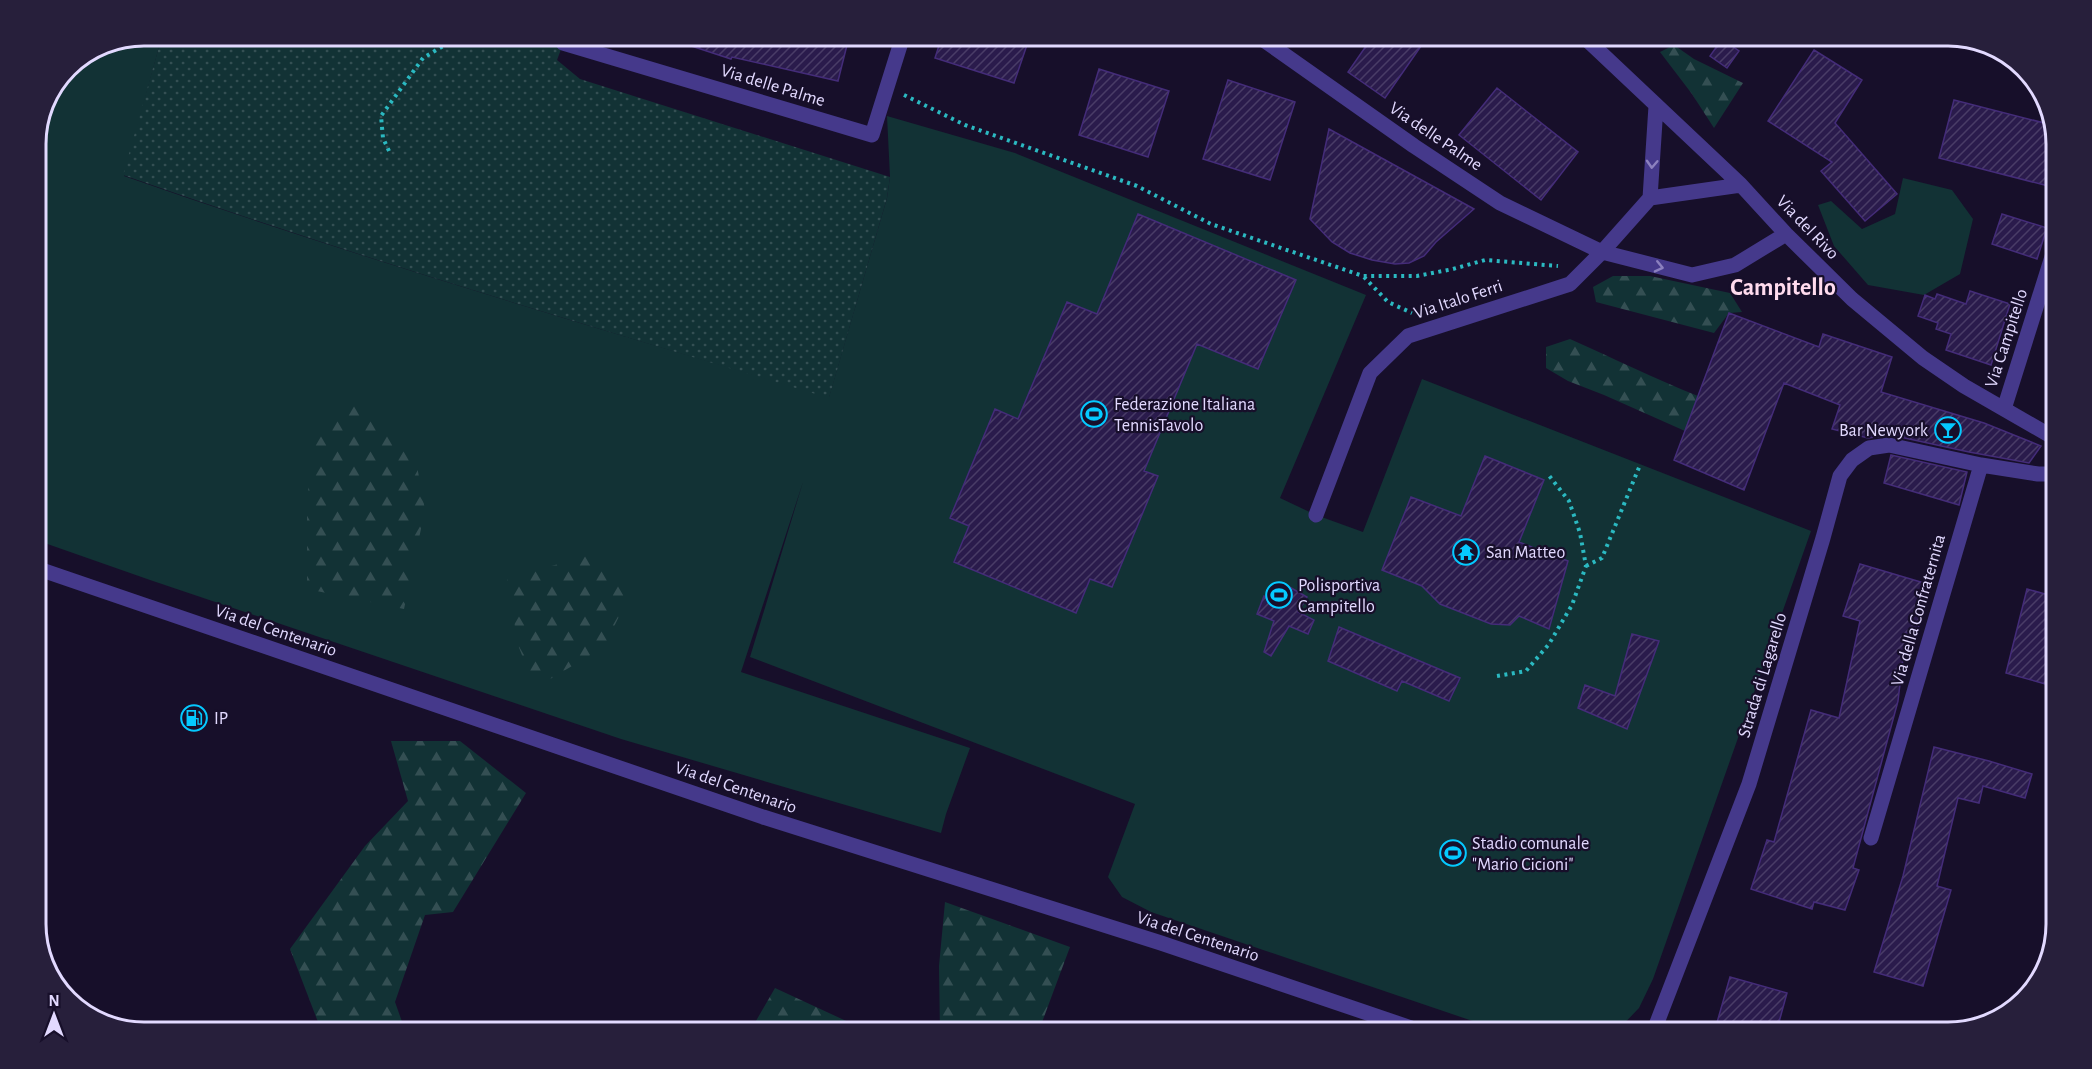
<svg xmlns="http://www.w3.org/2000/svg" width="2092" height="1069" font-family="'Alegreya Sans',sans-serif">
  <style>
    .grass { fill: #123235 }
    .forest { fill: url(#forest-firs) }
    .park { fill: url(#park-dots) }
    .building { fill: url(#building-hatch); stroke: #442c79; stroke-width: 1.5 }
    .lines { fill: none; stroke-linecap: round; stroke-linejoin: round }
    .path { stroke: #2bb9c1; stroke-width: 4; stroke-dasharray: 3 4.5; stroke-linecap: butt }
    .minor { stroke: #45398b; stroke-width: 15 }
    .oneway { stroke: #8c81bf }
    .labels { text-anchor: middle; stroke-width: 4.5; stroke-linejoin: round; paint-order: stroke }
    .street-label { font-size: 18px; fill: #e2d9ff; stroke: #170f2a }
    .poi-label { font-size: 18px; fill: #e2d9ff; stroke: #170f2a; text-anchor: start }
    .district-label { font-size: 24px; font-weight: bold; fill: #ffdbee; stroke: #170f2a }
    .rim { fill: none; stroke: #e2d9ff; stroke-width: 3 }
  </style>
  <defs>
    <pattern id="forest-firs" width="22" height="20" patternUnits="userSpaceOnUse" patternTransform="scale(1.5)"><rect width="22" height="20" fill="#123235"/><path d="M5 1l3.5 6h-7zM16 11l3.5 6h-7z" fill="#344f53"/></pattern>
    <pattern id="park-dots" width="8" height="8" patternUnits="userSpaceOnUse" patternTransform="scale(1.5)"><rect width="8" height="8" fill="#123235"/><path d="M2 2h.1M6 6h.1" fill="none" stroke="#344f53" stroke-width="1.8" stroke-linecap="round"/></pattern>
    <pattern id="building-hatch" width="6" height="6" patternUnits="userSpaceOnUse" patternTransform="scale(1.5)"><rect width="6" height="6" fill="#2a1b4c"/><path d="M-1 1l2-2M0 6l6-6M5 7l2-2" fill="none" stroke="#493c67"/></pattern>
  </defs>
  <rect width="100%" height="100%" fill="#170f2a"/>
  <path class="grass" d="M144,36H162L124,176C356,257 592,327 829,397L887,198L890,177L887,116L1015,153L1366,295L1280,498L1316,515L1363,532L1422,379L1811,531L1653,979L1639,1008L1615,1033H1508L1151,912L1122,897L1108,877L1135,804L750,657L803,482L741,672L970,748L946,814L941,833L621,739L150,580L36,540V137L68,67L103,44Z
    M1903,178L1952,190L1973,219L1960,274L1924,295L1868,285L1834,246L1818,205L1831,201L1862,229L1895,214Z"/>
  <path class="forest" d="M1674,45L1694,59L1743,83L1714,128L1692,94L1660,52Z
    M1613,276H1650L1730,293L1742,312L1729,313L1714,333L1596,302L1593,287Z
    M1570,339C1613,358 1655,379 1698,396L1685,431L1604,395L1568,381L1546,368V347Z
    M355,405L415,455L425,510L404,609L307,589V506L312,439Z
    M589,555L629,596L604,647L535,688L518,645L507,579Z
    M391,741H460L526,793L453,912L425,915L395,1002L406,1033H332L318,1022L290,949L365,846L408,801Z
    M945,902L1070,947L1038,1033H940L939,966Z
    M775,988L870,1032L875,1033H749Z"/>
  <path class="park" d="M162,36H566L557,60L580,79L890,177L887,198L829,398C592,327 356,257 123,175Z"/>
  <path class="building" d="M674,36H824L848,41L838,81L732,57L731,59L673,40Z
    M942,36H1030L1014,83L935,58Z
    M1373,36H1428L1385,98L1348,72Z
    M1722,39L1739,51L1727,68L1710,56Z
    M1814,50L1862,80L1835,123L1897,194L1865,221L1821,171L1832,162L1768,121Z
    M1099,69L1169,91L1148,157L1079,135Z
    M1228,80L1295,102L1270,180L1203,159Z
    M1497,88L1578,152L1541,200L1459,135Z
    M1954,100L2052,125L2056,137V188L1939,158Z
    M1329,129L1474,209L1436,242L1424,256L1409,263L1395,264L1372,260L1350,253L1332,242L1310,219Z
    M1138,214L1296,280L1258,369L1197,344L1144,471L1158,476L1112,587L1090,579L1076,613L954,562L969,526L950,518L995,409L1018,419L1067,302L1097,314Z
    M2002,214L2047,228L2037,259L1992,244Z
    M1970,291L2010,304L1991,365L1946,350L1951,334L1936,329L1938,323L1918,316L1925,295L1935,299L1937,294L1966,304Z
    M1729,313L1819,347L1823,334L1892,357L1881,392L1984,423L2041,446L2029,463L1969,452L1891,435L1868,438L1832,429L1840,405L1784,383L1744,490L1674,460Z
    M1891,455L1967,472L1959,505L1884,483Z
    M1485,456L1544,480L1519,542L1568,561L1549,629L1519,616L1510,625L1491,624L1440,604L1422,586L1382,570L1411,497L1461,516Z
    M1860,564L1931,585L1916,635L1906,633L1898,701L1853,868L1859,870L1845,910L1814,902L1812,909L1751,889L1767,840L1774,842L1811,710L1839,718L1860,621L1843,616Z
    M1286,585L1307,597L1298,612L1314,620L1308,634L1289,626L1271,656L1264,652L1274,621L1257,614L1264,596L1280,604Z
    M2027,589L2056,597V656L2049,685L2006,673Z
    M1339,627L1460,678L1449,701L1402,681L1397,691L1328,661Z
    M1632,634L1659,641L1627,729L1578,708L1585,685L1615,696Z
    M1934,747L1989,761L2032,774L2025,798L1983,786L1979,803L1958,798L1937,886L1951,890L1923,986L1874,972L1903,876Z
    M1730,977L1787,993L1776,1033H1714Z"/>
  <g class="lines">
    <path class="path" d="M904,95L965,125L1137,186L1211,224L1363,276H1417L1453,269L1485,260L1558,266
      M389,151L383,138L381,116L423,58L460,36
      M1364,277L1388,302L1412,313
      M1586,566L1602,558L1640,465
      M1497,676L1526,671L1549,644L1572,605L1586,566L1580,533L1569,501L1547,473"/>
    <path class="minor" d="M1258,36L1414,146L1500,203L1602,252L1692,275L1735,265L1786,234
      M1583,36L1741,185L1786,234L1852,299L1923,358L1964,386L2056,439
      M563,43L872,135L903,36
      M1650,198L1741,185
      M2004,409L2056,244
      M1316,515L1370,373L1408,336L1570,284L1602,252L1650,198L1656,106
      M36,568L763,817L1161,943L1426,1033
      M1871,838L1981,465L2038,474H2056
      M1653,1033L1749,784L1823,538L1840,476L1852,460L1869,448L1889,445L1981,465"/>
  </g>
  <defs><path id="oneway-chevron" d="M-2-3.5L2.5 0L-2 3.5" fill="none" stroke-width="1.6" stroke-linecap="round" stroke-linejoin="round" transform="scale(1.5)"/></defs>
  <g class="oneway">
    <use href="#oneway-chevron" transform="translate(1652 164) rotate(93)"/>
    <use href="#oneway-chevron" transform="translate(1659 267) rotate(13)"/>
  </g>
  <defs>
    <g id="stadium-ring" transform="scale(1.35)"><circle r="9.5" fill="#170f2a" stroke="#05c9ff" stroke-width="1.5"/><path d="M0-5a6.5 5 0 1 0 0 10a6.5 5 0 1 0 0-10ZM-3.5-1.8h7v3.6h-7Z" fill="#05c9ff"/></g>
    <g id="bar-ring" transform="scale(1.35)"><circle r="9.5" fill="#170f2a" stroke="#05c9ff" stroke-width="1.5"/><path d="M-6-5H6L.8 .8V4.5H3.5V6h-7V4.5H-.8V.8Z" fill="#05c9ff"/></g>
    <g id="temple-ring" transform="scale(1.35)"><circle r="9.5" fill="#170f2a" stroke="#05c9ff" stroke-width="1.5"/><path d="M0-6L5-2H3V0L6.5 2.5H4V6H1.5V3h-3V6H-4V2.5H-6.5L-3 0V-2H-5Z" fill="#05c9ff"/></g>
    <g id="fuel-ring" transform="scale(1.35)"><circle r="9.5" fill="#170f2a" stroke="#05c9ff" stroke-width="1.5"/><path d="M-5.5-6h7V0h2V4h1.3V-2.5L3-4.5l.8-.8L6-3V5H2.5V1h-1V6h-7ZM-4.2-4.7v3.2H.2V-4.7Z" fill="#05c9ff"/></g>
  </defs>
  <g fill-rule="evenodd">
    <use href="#stadium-ring" x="1094" y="414"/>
    <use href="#bar-ring" x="1948" y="430"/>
    <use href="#temple-ring" x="1466" y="552"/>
    <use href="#stadium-ring" x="1279" y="595"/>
    <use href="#fuel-ring" x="194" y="718"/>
    <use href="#stadium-ring" x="1453" y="853"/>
  </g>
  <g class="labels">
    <g class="street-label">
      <text transform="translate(773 85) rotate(17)" y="6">Via delle Palme</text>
      <text transform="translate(1436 136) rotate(34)" y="6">Via delle Palme</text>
      <text transform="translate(1808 227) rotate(46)" y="6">Via del Rivo</text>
      <text transform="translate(1458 299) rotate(-18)" y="6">Via Italo Ferri</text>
      <text transform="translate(2006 338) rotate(-72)" y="6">Via Campitello</text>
      <text transform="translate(1918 610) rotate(-74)" y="6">Via della Confraternita</text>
      <text transform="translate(276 630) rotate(19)" y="6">Via del Centenario</text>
      <text transform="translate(1762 675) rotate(-73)" y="6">Strada di Lagarello</text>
      <text transform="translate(736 787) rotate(19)" y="6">Via del Centenario</text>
      <text transform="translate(1198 936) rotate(18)" y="6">Via del Centenario</text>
    </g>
    <g class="poi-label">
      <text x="1114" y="410">Federazione Italiana<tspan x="1114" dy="21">TennisTavolo</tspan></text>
      <text x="1928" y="436" text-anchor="end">Bar Newyork</text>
      <text x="1486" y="558">San Matteo</text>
      <text x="1298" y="591">Polisportiva<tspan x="1298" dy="21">Campitello</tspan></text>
      <text x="214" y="724">IP</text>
      <text x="1472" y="849">Stadio comunale<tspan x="1472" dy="21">"Mario Cicioni"</tspan></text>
    </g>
    <g class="district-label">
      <text x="1783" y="295">Campitello</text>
    </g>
  </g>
  <path d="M0 0H2092V1069H0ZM144 46H1948A98 98 0 0 1 2046 144V924A98 98 0 0 1 1948 1022H144A98 98 0 0 1 46 924V144A98 98 0 0 1 144 46Z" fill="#271f3b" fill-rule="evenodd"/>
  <path class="rim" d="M144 46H1948A98 98 0 0 1 2046 144V924A98 98 0 0 1 1948 1022H144A98 98 0 0 1 46 924V144A98 98 0 0 1 144 46Z"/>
  <g transform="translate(54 1015)" stroke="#170f2a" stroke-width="4.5" paint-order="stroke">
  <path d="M0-4.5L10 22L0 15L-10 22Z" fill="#e2d9ff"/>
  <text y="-9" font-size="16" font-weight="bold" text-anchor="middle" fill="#e2d9ff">N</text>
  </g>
</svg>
